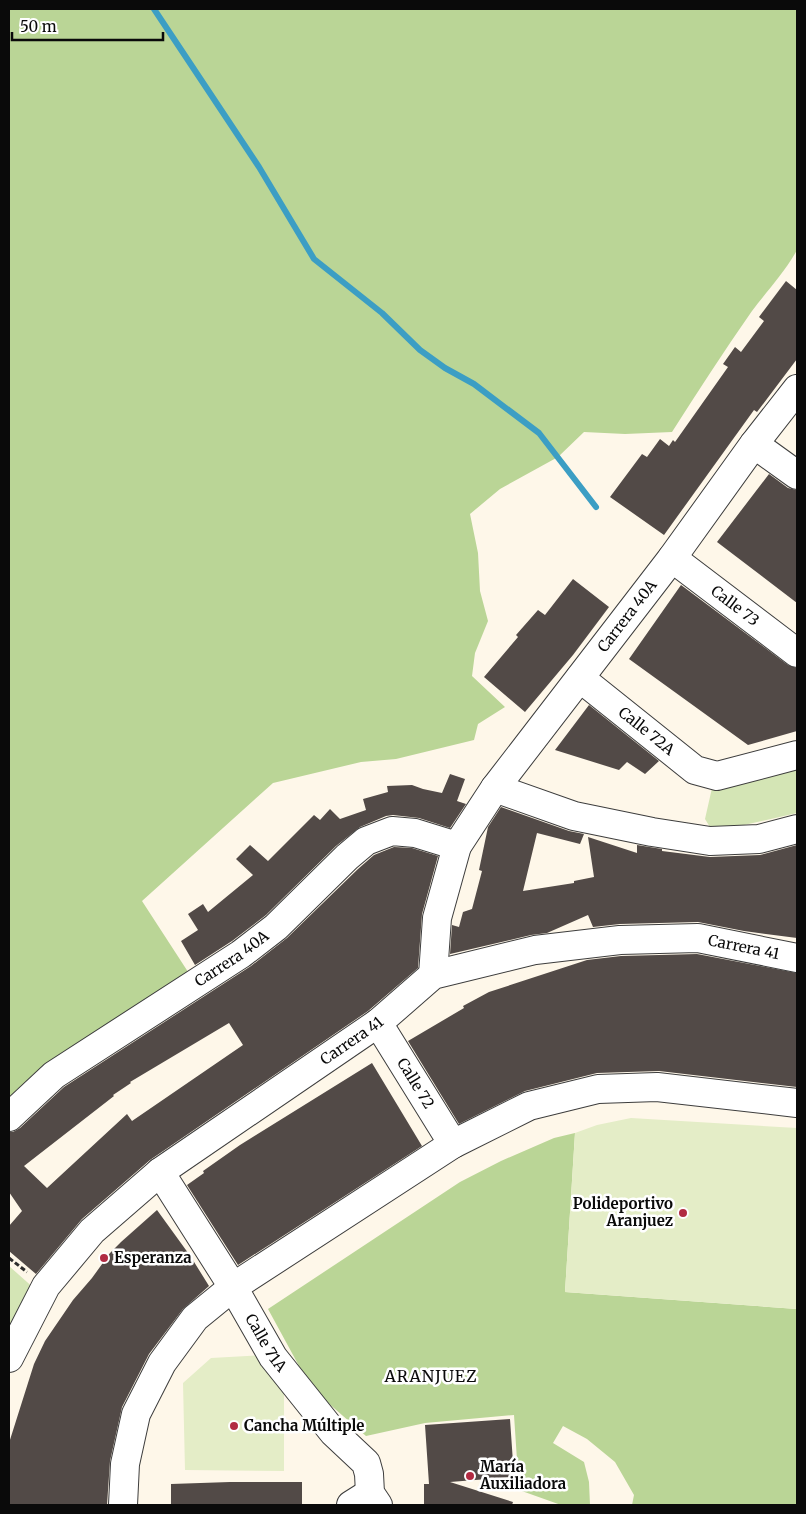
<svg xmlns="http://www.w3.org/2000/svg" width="806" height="1514" viewBox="0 0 806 1514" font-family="Merriweather,serif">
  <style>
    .green { fill: #d4e5b5 }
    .forest { fill: #bad596 }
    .pitch { fill: #e4edc7 }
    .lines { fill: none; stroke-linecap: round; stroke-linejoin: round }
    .stream { stroke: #3c9ec4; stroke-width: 6 }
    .building { fill: #524a47; fill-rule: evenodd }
    .minor-casing { stroke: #3d3d3d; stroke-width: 30 }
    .path { stroke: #2c2c2c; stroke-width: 3; stroke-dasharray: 5 2.5; stroke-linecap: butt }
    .minor { stroke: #fff; stroke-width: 28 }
    .poi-dot { fill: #b12b42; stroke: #fff; stroke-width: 2 }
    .labels { text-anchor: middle; stroke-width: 5; stroke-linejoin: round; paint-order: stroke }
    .street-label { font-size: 15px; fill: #0a0a0a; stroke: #fff }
    .poi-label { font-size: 15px; font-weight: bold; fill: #0a0a0a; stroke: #fff; text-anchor: start }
    .neighbourhood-label { font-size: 16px; letter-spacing: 1px; fill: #0a0a0a; stroke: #fff }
  </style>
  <rect width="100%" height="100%" fill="#fef7e9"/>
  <!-- green -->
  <path class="green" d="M797 768V813L713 832 705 819 712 788 744 784Z
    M9 1266 36 1290 9 1352Z"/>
  <!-- forest -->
  <path class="forest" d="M9 9H797V250C785 272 767 291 752 311 724 351 698 391 672 432L625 434 584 432 558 457 500 489 470 514 478 553 480 591 488 621 475 653 472 676 505 707 478 724 474 740 396 759 361 762 273 783 142 901 192 978 9 1105Z
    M575 1133 565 1292 797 1309V1505H632L634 1495 615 1462 587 1439 563 1426 553 1443 584 1462 589 1482 590 1505H561L519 1490 514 1415 425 1423 366 1436 311 1388 268 1309 460 1182 501 1161 554 1138Z"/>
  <!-- pitch -->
  <path class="pitch" d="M631 1118 797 1128V1309L565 1292 575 1133 597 1125Z
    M265 1355 284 1377V1471L185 1470 183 1383 211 1358Z"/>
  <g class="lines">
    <!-- stream -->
    <path class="stream" d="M154 9 259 167 314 259 382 313 420 350 445 368 474 384 539 433 596 507"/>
  </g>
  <!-- building -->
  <path class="building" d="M786 281 797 290V359L757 412 754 410 664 535 610 497 642 454 647 457 660 439 669 446 673 440 675 442 728 367 723 364 735 347 741 352 764 321 759 317Z
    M769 474 788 488 797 490V603L717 542Z
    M573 579 609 607 573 655 525 712 484 677 518 637 516 635 538 610 545 615Z
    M681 585 788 665 797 668V731L748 745 629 659Z
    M589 705 659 761 645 774 627 762 619 770 555 750Z
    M450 774 465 779 457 801 466 804 450 828 419 818 393 815 386 816 360 827 336 846 266 915 232 941 195 965 181 941 198 930 188 914 203 904 208 912 253 875 236 859 250 845 268 861 314 815 320 820 330 809 340 819 366 810 363 799 388 792 387 786 412 785 423 789 442 793Z
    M501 807 569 831 584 834 580 844 537 833 523 891 574 883V881L594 877 588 837 637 853V845L662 849V851L710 857 760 855 797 845V938L744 931 698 922 620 924 593 927 588 915 547 933 531 935 450 954 452 925 459 927 463 912 472 909 482 871 479 870 488 827Z
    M394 847 412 848 438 856 422 914 418 968 368 1011 150 1160 82 1219 36 1274 9 1251V1226L22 1211 9 1192V1132H13L20 1128 64 1087 251 966 287 938 358 869 374 855ZM229 1023 243 1045 132 1121 127 1114 47 1188 24 1166 114 1096 113 1095 131 1083 130 1082Z
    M697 954 797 973V1087L659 1071 597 1073 525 1091 459 1124 408 1041 464 1008 463 1006 489 992 587 960 621 956Z
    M372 1063 422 1146 238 1265 187 1185 204 1173 203 1171 240 1145Z
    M157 1210 191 1257 209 1286 183 1309 149 1354 122 1407 110 1461 107 1505H9V1443L34 1364 45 1341 73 1300 92 1278 110 1253 121 1242Z
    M510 1419 514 1477 450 1482 513 1502 512 1505H424V1484H429L425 1425Z
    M230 1482H302V1505H171V1484Z"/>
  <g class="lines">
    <defs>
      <g id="minor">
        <path d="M754 444 797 475"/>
        <path id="s1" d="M672 558 797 653"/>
        <path id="s2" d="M580 678 695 770 717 776 797 755"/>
        <path d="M495 788 574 816 652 832 710 841 759 839 797 829"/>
        <path id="s3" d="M433 975 437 918 457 846 495 788 672 558 754 444 797 389"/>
        <path id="s4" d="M378 1023 453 1144"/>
        <path id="s5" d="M9 1117 54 1075 241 954 276 927 347 857 366 841 392 831 415 833 457 846"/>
        <path id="s6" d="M160 1172 233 1287 273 1357 333 1432 366 1463 369 1474 370 1493 378 1505"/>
        <path id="s7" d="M9 1358 46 1286 92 1231 160 1172 378 1023 433 975 535 950 620 940 698 938 797 958"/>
        <path d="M123 1505 125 1464 136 1414 162 1363 195 1318 233 1287 453 1144 529 1106 598 1089 657 1087 797 1103"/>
        <path d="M351 1505 370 1493"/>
      </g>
    </defs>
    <!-- minor casing -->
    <use href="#minor" class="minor-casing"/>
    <!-- path -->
    <path class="path" d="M9 1258 27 1272"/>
    <!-- minor -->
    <use href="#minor" class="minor"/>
  </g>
  <!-- markers -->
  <g class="poi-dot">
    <circle cx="683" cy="1213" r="5"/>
    <circle cx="104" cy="1258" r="5"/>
    <circle cx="234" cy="1426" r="5"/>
    <circle cx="470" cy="1476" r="5"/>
  </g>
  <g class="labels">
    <!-- street labels -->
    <g class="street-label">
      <text dy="5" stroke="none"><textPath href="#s1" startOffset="79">Calle 73</textPath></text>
      <text dy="5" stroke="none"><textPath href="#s3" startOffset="418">Carrera 40A</textPath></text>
      <text dy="5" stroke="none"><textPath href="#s2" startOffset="85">Calle 72A</textPath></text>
      <text dy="5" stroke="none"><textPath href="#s7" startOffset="895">Carrera 41</textPath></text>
      <text dy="5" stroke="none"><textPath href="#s5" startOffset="274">Carrera 40A</textPath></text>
      <text dy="5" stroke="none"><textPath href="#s7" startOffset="475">Carrera 41</textPath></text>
      <text dy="5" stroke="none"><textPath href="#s4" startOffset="71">Calle 72</textPath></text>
      <text dy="5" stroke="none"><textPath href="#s6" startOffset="201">Calle 71A</textPath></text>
    </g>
    <!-- poi labels -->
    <g class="poi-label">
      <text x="673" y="1209" text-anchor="end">Polideportivo<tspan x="673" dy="17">Aranjuez</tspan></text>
      <text x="114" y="1263">Esperanza</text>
      <text x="244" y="1431">Cancha Múltiple</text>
      <text x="480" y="1472">María<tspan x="480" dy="17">Auxiliadora</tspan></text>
    </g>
    <!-- neighbourhood labels -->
    <g class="neighbourhood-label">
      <text x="431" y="1382">ARANJUEZ</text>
    </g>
  </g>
  <!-- border -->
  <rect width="806" height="1514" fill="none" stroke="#0a0a0a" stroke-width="20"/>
  <!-- scale -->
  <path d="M12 32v8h151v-8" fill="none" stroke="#0a0a0a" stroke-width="2.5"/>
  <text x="20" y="32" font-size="15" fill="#0a0a0a" stroke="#ffffff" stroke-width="4" paint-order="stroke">50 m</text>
</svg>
